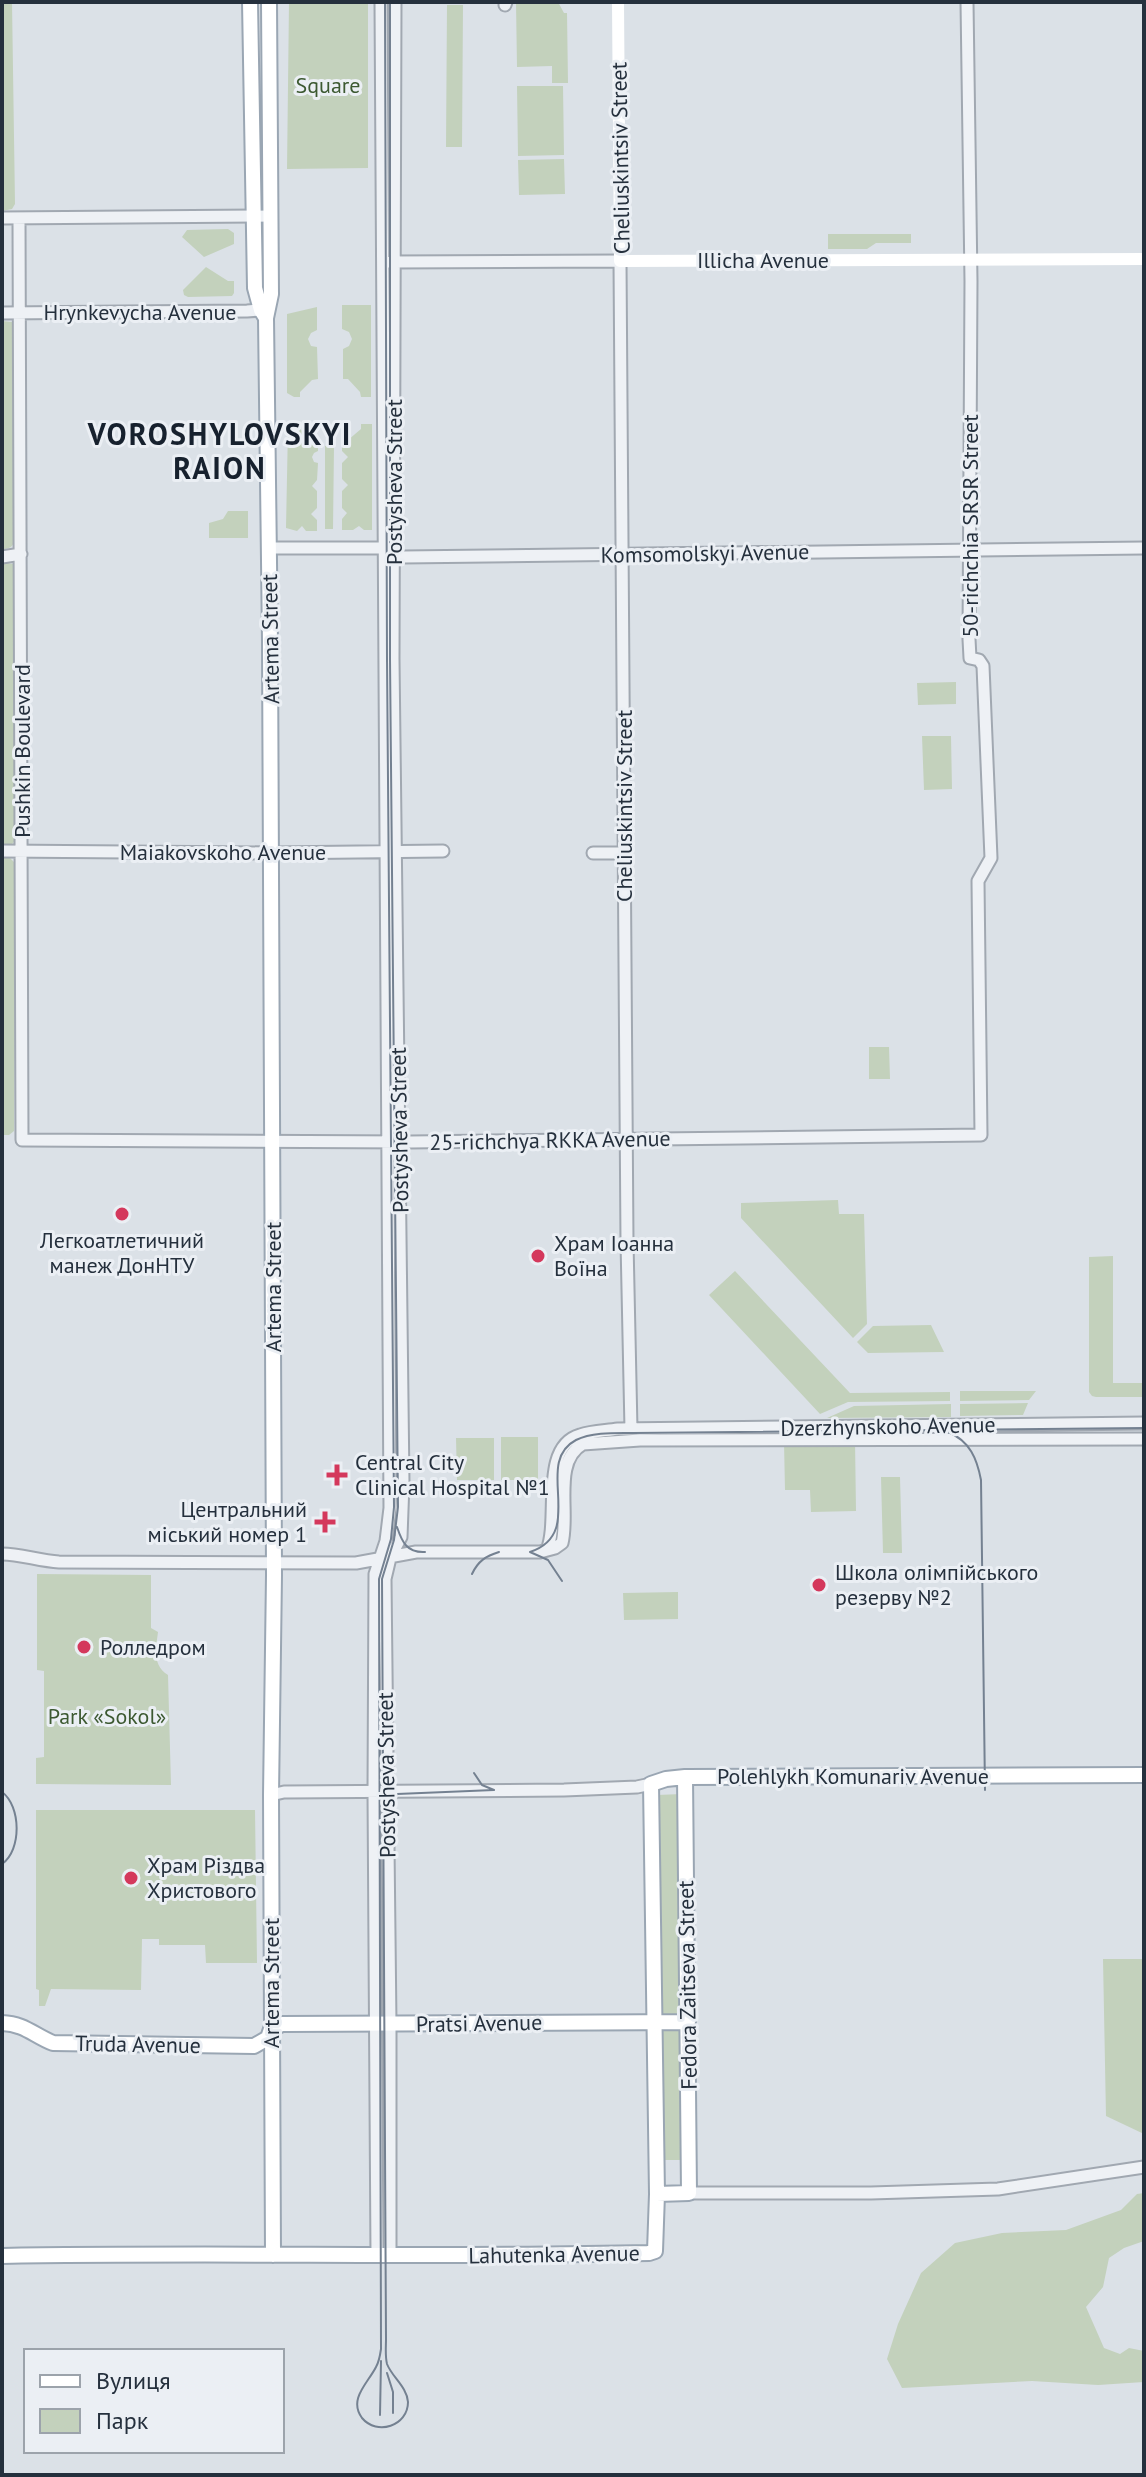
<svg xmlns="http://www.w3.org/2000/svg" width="1146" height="2477" viewBox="0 0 1146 2477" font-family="'PT Sans',sans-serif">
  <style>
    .green { fill: #c3d1bc }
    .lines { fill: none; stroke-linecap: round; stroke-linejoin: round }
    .tertiary-casing { stroke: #a1a8b1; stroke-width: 15 }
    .primary-casing { stroke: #9aa6b3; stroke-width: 18 }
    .tertiary { stroke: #eef1f5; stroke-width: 11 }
    .secondary { stroke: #fff; stroke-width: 12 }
    .primary { stroke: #fff; stroke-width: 14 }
    .tram { stroke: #748191; stroke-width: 2 }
    .poi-dot { fill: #d4385c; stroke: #ebeff4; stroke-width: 3 }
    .labels { text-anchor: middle; stroke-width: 6; stroke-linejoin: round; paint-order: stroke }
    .park-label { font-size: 22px; fill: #3c5931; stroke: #ebeff4 }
    .street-label { font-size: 22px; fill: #25303d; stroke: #ebeff4 }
    .poi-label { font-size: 22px; fill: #25303d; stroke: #ebeff4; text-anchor: start }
    .district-label { font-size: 30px; font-weight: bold; letter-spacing: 2px; fill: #17212e; stroke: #ebeff4 }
  </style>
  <rect width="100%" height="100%" fill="#dbe1e7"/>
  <!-- green -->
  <path class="green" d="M2 2H12L15 204 12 209 2 211Z
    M289 2H368V168L287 169Z
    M516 2H558L564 13H567L568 83H552V66L517 67Z
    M447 5H463L462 147H446Z
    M517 86H563L564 155 518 156Z
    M564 159 565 194 519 195 518 160Z
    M228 229 234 233V244L204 257 182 237 187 230Z
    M828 234H911V243H876L867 249H828Z
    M206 267 228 281H234V293L232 296 188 297 184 295 183 290Z
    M342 305H371V397H361L360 392 348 379H343V349L349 346 352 339 349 332 342 329Z
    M317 307V330L311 333 308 339 311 346 317 347 318 379 312 380 300 392V397H294L287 393V314Z
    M2 321 12 322 15 329 16 540C12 547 10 549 2 549Z
    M293 423H300V429L311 439 318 440V451L314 453 312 457 314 462 318 463 317 480 312 486 317 491V508L311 514 317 520V531H306L302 526 297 531 286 528 288 427Z
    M361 424H372V530H364L359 526 353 530H342V519L347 513 342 508V491L348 485 342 479V463L348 457 342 451V440H348L361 429Z
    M325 446H334L333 529H325Z
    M228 511H248V538H209V523L223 519Z
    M2 562 13 564 14 568 15 841 11 845H2Z
    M956 682V704L918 705 917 683Z
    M922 736H951L952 789 924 790Z
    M2 857H9L16 864 14 1131 9 1135H2Z
    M869 1047H889L890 1079H869Z
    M838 1200 839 1214H864L867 1324 853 1338 741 1218V1203Z
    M1113 1256V1383H1144V1397H1096L1092 1396 1089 1392V1257Z
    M735 1271 850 1393 950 1392V1401L848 1402 820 1414 709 1295Z
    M931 1325 944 1352 868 1353 857 1342 873 1326Z
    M1036 1391 1029 1400 960 1401V1391Z
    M1028 1403 1023 1415 960 1416V1404Z
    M951 1404V1417L827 1418 854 1406Z
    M501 1437H538V1480H501Z
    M456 1438H494V1480H457Z
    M855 1440 856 1511 811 1512 810 1490H785L784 1442Z
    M881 1477H900L902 1553H883Z
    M37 1574 151 1575V1628L158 1632C156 1648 152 1665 168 1675L171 1785 36 1784V1758L44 1757V1671L37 1670Z
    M678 1592V1619L624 1620 623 1593Z
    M682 1794 685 2016 659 2017 657 1795Z
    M36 1810H255L257 1963H206L205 1945H159V1939H142L141 1990 51 1989 45 2006H39V1990L36 1989Z
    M1103 1959H1144V2134L1106 2116Z
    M683 2028 684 2160H661L660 2029Z
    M1144 2193V2241L1124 2248 1109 2258 1103 2287 1086 2307 1104 2348 1120 2354 1129 2348 1144 2351V2382L1098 2385 1032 2381 902 2388 887 2359 898 2324 921 2273 955 2243 1002 2233 1066 2230 1121 2210 1137 2194Z"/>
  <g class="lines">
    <defs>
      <path id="tertiary" d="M505 5 506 2
        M2 218 271 216
        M19 218 22 1140 410 1142 981 1135 978 881 991 858 983 666 979 660 970 658 969 639 971 281 967 2
        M390 262 620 261 627 1242 631 1429
        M2 313 247 311 261 310 264 305
        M269 548H383L393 555 403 557 1144 548
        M2 557 21 554
        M2 851 272 853 443 851
        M593 853H625
        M547 1550C560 1519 539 1447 580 1435 592 1431 605 1431 618 1429L1144 1423
        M2 1554C21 1554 39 1561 59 1562L356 1563 416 1552H540L555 1548 562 1543C570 1513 552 1461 583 1444L640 1440 1144 1439
        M271 1795 284 1792 564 1790 637 1787 651 1784
        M689 2193H871L998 2189 1144 2167
        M377 2255 374 1792 375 1574 386 1541 390 1508 381 2
        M390 2255V2024L385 1579 390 1558 401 1537 403 1483 393 659 395 2"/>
      <path id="primary" d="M250 2 255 288 261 310 266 318
        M269 2 271 294 266 318 270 642 274 1575 271 1795 273 2255
        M2 2023C25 2024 33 2035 53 2043L254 2046 268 2038 271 2029
        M271 2029 282 2024 688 2022
        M657 2194 651 1784 666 1779 685 1777 1144 1775
        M2 2256C218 2252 434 2258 649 2253L655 2251 657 2194 689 2193 685 1777"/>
    </defs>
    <!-- tertiary casing -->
    <use href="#tertiary" class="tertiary-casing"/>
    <!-- primary casing -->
    <use href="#primary" class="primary-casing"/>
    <!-- tertiary -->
    <use href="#tertiary" class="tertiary"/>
    <!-- secondary -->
    <path class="secondary" d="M618 2 620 261 1144 259"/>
    <!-- primary -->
    <use href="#primary" class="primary"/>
    <!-- tram -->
    <path class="tram" d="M385 2 387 659 394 1507 391 1539 379 1579 381 2349C380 2356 379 2362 376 2367 368 2383 348 2399 362 2418 377 2436 408 2426 408 2402 407 2387 392 2377 387 2364 385 2356 386 2347 386 2339L382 1579 394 1540 398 1507 390 659V2
      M948 1432C970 1441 977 1459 981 1480L985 1790
      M397 1527C402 1542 407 1553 425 1552
      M530 1552C588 1533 532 1463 576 1440 592 1432 615 1433 633 1433L1144 1428
      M530 1552 548 1560 562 1581
      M472 1574C478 1561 486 1556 499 1552
      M474 1773 482 1785 494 1790
      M2 1792C21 1806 22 1850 2 1864
      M383 1815 387 1805 397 1794 494 1790
      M387 2373 393 2392V2413
      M380 2415 381 2361"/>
  </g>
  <!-- markers -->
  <g class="poi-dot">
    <circle cx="122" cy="1214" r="8"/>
    <circle cx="538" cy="1256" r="8"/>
    <path d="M333 1463h8v8h8v8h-8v8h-8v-8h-8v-8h8z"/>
    <path d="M321 1510h8v8h8v8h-8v8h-8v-8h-8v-8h8z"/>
    <circle cx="819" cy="1585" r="8"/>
    <circle cx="84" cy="1647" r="8"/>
    <circle cx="131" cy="1878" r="8"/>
  </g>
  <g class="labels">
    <!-- park labels -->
    <g class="park-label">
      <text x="328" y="93">Square</text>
      <text x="107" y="1724">Park «Sokol»</text>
    </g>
    <!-- street labels -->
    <g class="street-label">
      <text transform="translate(620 158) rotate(-91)" y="8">Cheliuskintsiv Street</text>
      <text x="763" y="268">Illicha Avenue</text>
      <text x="140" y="320">Hrynkevycha Avenue</text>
      <text transform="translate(394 482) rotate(-90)" y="8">Postysheva Street</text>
      <text transform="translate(970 526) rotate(-90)" y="8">50-richchia SRSR Street</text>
      <text transform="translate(705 553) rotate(-1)" y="8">Komsomolskyi Avenue</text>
      <text transform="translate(270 639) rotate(-91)" y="8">Artema Street</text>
      <text transform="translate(22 751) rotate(-90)" y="8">Pushkin Boulevard</text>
      <text transform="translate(624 806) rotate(-90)" y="8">Cheliuskintsiv Street</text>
      <text x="223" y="860">Maiakovskoho Avenue</text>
      <text transform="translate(399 1130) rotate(-91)" y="8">Postysheva Street</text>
      <text transform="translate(550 1140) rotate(-1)" y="8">25-richchya RKKA Avenue</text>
      <text transform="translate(273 1287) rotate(-90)" y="8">Artema Street</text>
      <text transform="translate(888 1426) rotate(-1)" y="8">Dzerzhynskoho Avenue</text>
      <text transform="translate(386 1775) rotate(-91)" y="8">Postysheva Street</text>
      <text x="853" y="1784">Polehlykh Komunariv Avenue</text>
      <text transform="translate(271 1983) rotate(-90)" y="8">Artema Street</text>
      <text transform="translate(687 1985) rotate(-91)" y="8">Fedora Zaitseva Street</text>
      <text transform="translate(479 2023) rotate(-1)" y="8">Pratsi Avenue</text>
      <text transform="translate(138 2044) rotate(1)" y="8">Truda Avenue</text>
      <text transform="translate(554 2254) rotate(-1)" y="8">Lahutenka Avenue</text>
    </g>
    <!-- poi labels -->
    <g class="poi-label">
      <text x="122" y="1248" text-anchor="middle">Легкоатлетичний<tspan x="122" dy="25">манеж ДонНТУ</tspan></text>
      <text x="554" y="1251">Храм Іоанна<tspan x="554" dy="25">Воїна</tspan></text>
      <text x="355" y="1470">Central City<tspan x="355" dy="25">Clinical Hospital №1</tspan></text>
      <text x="307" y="1517" text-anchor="end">Центральний<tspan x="307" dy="25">міський номер 1</tspan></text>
      <text x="835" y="1580">Школа олімпійського<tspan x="835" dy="25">резерву №2</tspan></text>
      <text x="100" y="1655">Ролледром</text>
      <text x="147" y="1873">Храм Різдва<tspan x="147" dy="25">Христового</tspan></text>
    </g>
    <!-- district labels -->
    <g class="district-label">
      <text x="220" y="445">VOROSHYLOVSKYI<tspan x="220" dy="34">RAION</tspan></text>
    </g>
  </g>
  <!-- border -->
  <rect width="1146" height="2477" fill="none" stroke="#25303d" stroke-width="8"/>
  <!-- legend -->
  <rect x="24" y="2349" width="260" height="104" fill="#ebeff4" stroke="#9ca3ab" stroke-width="2"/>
  <rect x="40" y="2375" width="40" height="12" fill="#ffffff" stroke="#9ca3ab" stroke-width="2"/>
  <text x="96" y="2389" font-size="24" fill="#25303d">Вулиця</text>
  <rect x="40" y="2409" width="40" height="24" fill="#c3d1bc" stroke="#9ca3ab" stroke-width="2"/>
  <text x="96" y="2429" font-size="24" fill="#25303d">Парк</text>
</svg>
